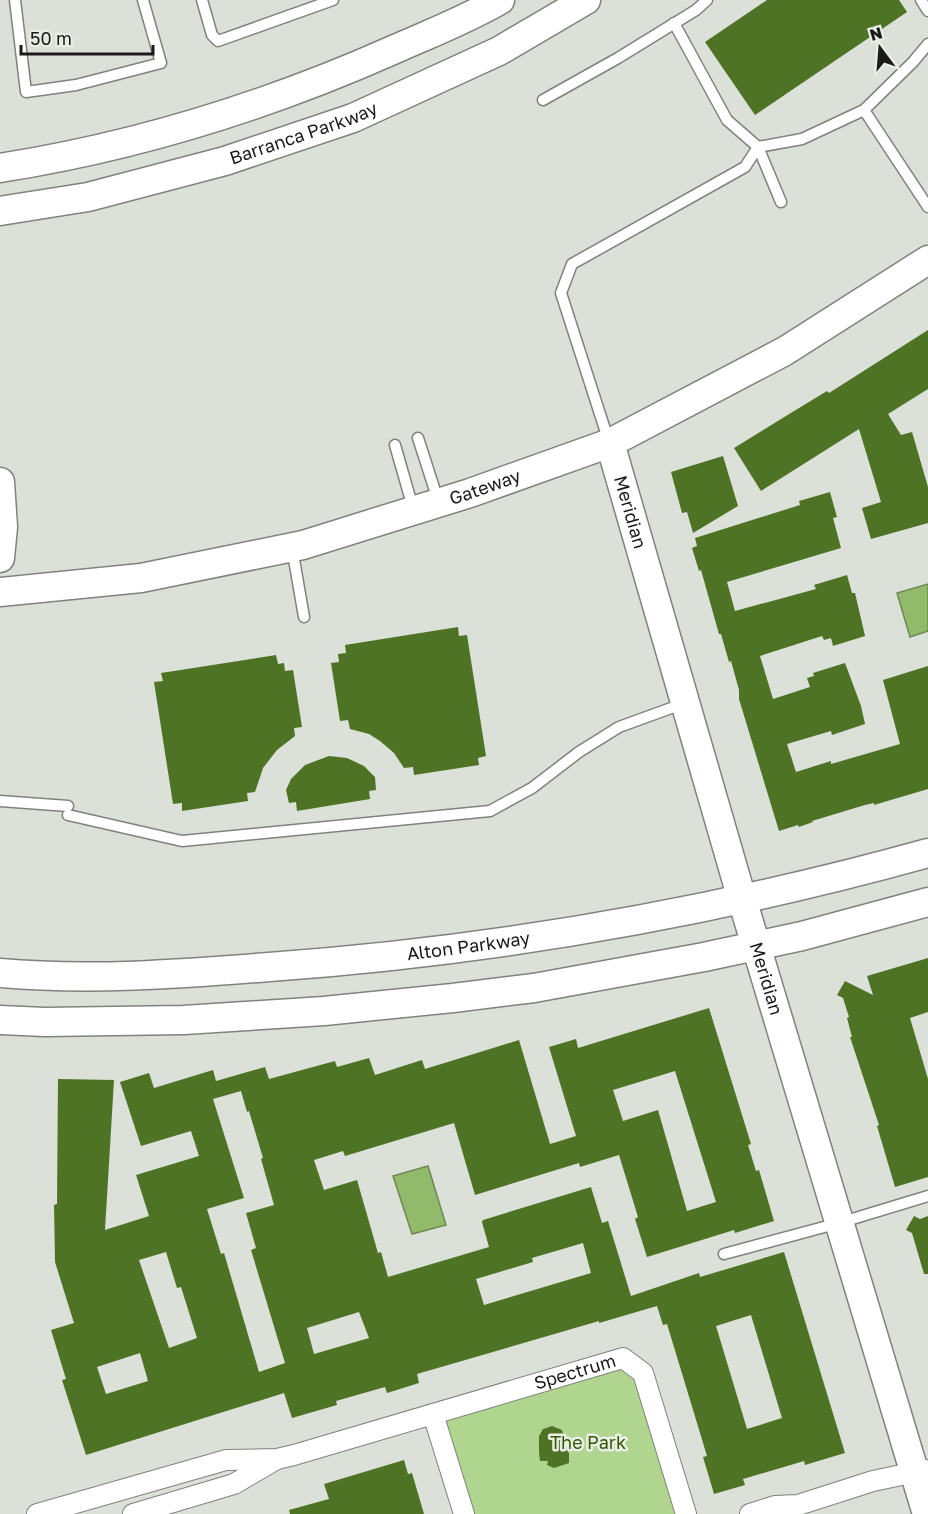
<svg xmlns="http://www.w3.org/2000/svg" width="928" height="1514" viewBox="0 0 928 1514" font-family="'Golos Text',sans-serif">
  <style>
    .green { fill: #b0d58f }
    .water { fill: #92ba6b; stroke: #6e8a52; stroke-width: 1.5 }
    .building { fill: #4f7325; fill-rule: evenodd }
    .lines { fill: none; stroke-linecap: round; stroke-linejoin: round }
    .lane-casing { stroke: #7f837b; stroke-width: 13 }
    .street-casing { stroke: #7f837b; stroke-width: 22 }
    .secondary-casing { stroke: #7f837b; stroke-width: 31 }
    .lane { stroke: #fff; stroke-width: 10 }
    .street { stroke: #fff; stroke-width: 20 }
    .secondary { stroke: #fff; stroke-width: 28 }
    .labels { text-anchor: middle; stroke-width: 5; stroke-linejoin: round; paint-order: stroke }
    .street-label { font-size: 18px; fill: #1a1b18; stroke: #e8ede5 }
    .park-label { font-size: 18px; fill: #375a00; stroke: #e8ede5 }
  </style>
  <rect width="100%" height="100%" fill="#dbe0d8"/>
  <!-- green -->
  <path class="green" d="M623 1358 643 1373 686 1514H464L433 1414Z"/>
  <!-- water -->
  <path class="water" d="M928 584V631L910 637 897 593Z
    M428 1166 446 1225 412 1234 393 1176Z"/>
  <!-- building -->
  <path class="building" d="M767 0H899L907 12 755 115 705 42Z
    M928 330V389L888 414 901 435 912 432 928 487V523L871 539 862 508 881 502 859 429 761 491 734 448 799 408 827 391 829 393Z
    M723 456 738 506 693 533 687 512 682 513 671 472Z
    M830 492 837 517 833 518 841 548 727 582 735 611 816 589 814 585 847 575 852 593H855L865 636 833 646 831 638 824 640 822 636 760 656 773 699 810 687 807 678 814 676 813 673 845 663 861 706 865 724 832 735 831 731 787 744 796 772 831 761V764L900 744 883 680 928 666V789L874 805V803L865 805 812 821 813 822 799 827 798 825 779 831 739 699V690L731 661 729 662 721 634H719L701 570 699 571 692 548 697 546 695 538 800 505 799 501Z
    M458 627 459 636 467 635 486 756 478 758 479 765 414 775 413 767 404 768 394 753 380 741 369 734 350 729 348 720 340 721 331 663 339 662 338 654 346 653 345 645Z
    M276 655 278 664 284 663 285 671 293 670 302 727 294 728 295 736 277 750 263 768 255 792 247 793 248 801 182 811V803L173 804 154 682 163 681 161 673Z
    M329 756 347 758 364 766 375 777 376 790 369 791 370 799 297 811 296 802 289 803 286 790 291 779 305 765Z
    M928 958V1012L910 1018 928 1079V1177L895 1187 877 1126 879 1125 850 1037H852L847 1018 849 1017 843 998 837 995 845 981 873 995 867 976Z
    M709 1008 751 1144 748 1145 756 1171 759 1170 774 1221 735 1233 734 1230 647 1257 635 1219 638 1217 619 1155 580 1167 579 1163 475 1195 454 1123 345 1156 343 1151 314 1160 324 1190 357 1180 378 1253 381 1252 388 1277 489 1247 482 1222 483 1220 591 1187 602 1223 608 1221 631 1296 699 1273 700 1277 784 1252 845 1453 805 1465 804 1461 743 1479 745 1485 714 1494 703 1457 707 1456 667 1324 663 1325 657 1306 599 1323V1321L417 1374 419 1383 387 1393 385 1387 336 1401 337 1405 292 1418 284 1393 86 1455 62 1380 66 1379 51 1330 74 1323 55 1262 54 1205 57 1204 58 1079 114 1080 105 1230 149 1216 136 1175 199 1156 191 1131 141 1146 120 1082 149 1073 154 1088 213 1070 216 1081 265 1067 269 1079 335 1061 337 1067 369 1058 375 1075 422 1060 425 1069 519 1040 550 1144 576 1136 549 1047 576 1039 578 1048ZM675 1071 716 1202 687 1211 658 1110 623 1121 613 1090ZM241 1091 247 1112 249 1111 263 1158 261 1159 274 1205 246 1213 256 1248 251 1250 285 1363 259 1372 224 1253 221 1254 207 1209 244 1198 213 1099ZM583 1243 591 1273 484 1305 476 1279 533 1262 532 1258ZM166 1252 177 1288 181 1287 197 1338 169 1348 139 1260ZM359 1312 369 1338 314 1354 307 1328ZM751 1315 782 1418 747 1429 716 1326ZM140 1353 148 1381 106 1394 97 1367Z
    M914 1216 920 1219 928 1216V1274H924L912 1233 906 1230Z
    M552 1426 562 1430 569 1454V1463L554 1468 547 1465 548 1461H540L539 1452V1436L543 1429Z
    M404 1460 408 1474 412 1473 424 1514H290L289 1510 329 1499 324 1484Z"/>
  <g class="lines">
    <defs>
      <path id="lane" d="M15 0 26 92 76 85 161 63 143 0
        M202 0 212 35 218 41 333 0
        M921 0 928 11
        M674 23 727 120 758 147 802 139 864 110 913 62 928 44
        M543 100 618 58 696 10 707 0
        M864 110 928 207
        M758 147 781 202
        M418 438 438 500
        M609 442 561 293 572 264 745 167 758 147
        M395 445 413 508
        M292 548 304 617
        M0 801 68 806
        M68 815 182 841 490 811 532 788 579 752 619 727 685 703
        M724 1254 839 1223 928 1196"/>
      <g id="street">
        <path d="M433 1414 464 1514"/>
        <path id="s1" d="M37 1514 226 1460 277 1459 294 1455 623 1358 643 1373 686 1514"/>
        <path d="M133 1514 234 1484 275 1460"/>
        <path d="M750 1514 775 1506 798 1505 873 1481 925 1470"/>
      </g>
      <g id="secondary">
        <path d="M0 168C134 147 269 105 393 50 429 34 466 20 500 0"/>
        <path id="s2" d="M0 211 88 197 225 161 353 118 499 51 586 0"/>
        <path id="s3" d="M610 443 742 899 927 1514"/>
        <path d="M0 482 3 527 0 558"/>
        <path id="s4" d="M0 592 141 578 303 545 470 493 610 443 785 351 928 260"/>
        <path id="s5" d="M0 973C89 981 180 974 269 967 492 951 712 913 928 853"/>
        <path d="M0 1020 45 1022 184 1020 324 1011 453 998 534 988 704 957 802 936 928 902"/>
      </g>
    </defs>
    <!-- lane casing -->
    <use href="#lane" class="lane-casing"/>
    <!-- street casing -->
    <use href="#street" class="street-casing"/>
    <!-- secondary casing -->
    <use href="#secondary" class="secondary-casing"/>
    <!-- lane -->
    <use href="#lane" class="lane"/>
    <!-- street -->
    <use href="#street" class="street"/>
    <!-- secondary -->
    <use href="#secondary" class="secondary"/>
  </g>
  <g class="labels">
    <!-- street labels -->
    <g class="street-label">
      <text dy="6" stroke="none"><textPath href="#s2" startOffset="314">Barranca Parkway</textPath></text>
      <text dy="6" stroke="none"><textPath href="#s4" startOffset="498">Gateway</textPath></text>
      <text dy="6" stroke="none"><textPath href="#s3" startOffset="72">Meridian</textPath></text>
      <text dy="6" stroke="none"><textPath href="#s5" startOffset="470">Alton Parkway</textPath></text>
      <text dy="6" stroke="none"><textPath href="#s3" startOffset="558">Meridian</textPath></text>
      <text dy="6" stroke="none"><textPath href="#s1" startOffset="558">Spectrum</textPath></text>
    </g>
    <!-- park labels -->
    <g class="park-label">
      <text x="588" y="1449">The Park</text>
    </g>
  </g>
  <!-- north arrow -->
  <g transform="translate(880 48) rotate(344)" stroke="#e8ede5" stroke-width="4.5" paint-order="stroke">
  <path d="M0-4.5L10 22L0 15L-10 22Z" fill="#1a1b18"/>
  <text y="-9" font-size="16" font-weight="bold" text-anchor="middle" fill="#1a1b18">N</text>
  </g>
  <!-- scale -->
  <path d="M21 45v9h132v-9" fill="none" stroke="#1a1b18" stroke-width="3"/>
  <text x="30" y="45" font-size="18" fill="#1a1b18" stroke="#e8ede5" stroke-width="4.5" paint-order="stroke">50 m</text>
</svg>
